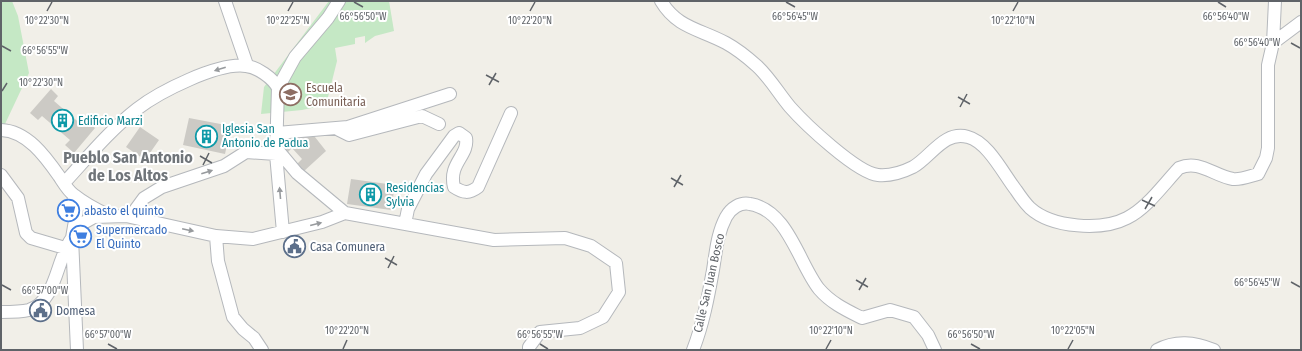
<svg xmlns="http://www.w3.org/2000/svg" width="1302" height="351" viewBox="0 0 1302 351" font-family="'Fira Sans Condensed',sans-serif">
  <style>
    .green { fill: #c5e8c5 }
    .building { fill: #cccac5 }
    .lines { fill: none; stroke-linecap: round; stroke-linejoin: round }
    .minor-casing { stroke: #b5b8bc; stroke-width: 14 }
    .minor { stroke: #fff; stroke-width: 12 }
    .oneway { fill: #979a9d }
    .ticks { fill: none; stroke: #5f6368; stroke-width: 1.5 }
    .labels { text-anchor: middle; stroke-width: 4; stroke-linejoin: round; paint-order: stroke }
    .education-label { font-size: 12px; fill: #785e54; stroke: #fff; text-anchor: start }
    .culture-label { font-size: 12px; fill: #0d838f; stroke: #fff; text-anchor: start }
    .shop-label { font-size: 12px; fill: #366cbe; stroke: #fff; text-anchor: start }
    .service-label { font-size: 12px; fill: #4e5e75; stroke: #fff; text-anchor: start }
    .street-label { font-size: 12px; fill: #5f6368; stroke: #fff }
    .district-label { font-size: 16px; font-weight: bold; fill: #70757a; stroke: #fff }
    .ticks-label { font-size: 10px; text-anchor: middle; fill: #5f6368; stroke: #fff; stroke-width: 4; stroke-linejoin: round; paint-order: stroke }
  </style>
  <rect width="100%" height="100%" fill="#f1efe8"/>
  <!-- green -->
  <path class="green" d="M1 1H12L18 16 29 73 5 124 1 125Z
    M329 1H389L394 31 375 36 365 43V36L355 38V44L335 48 337 61 326 105 302 110 261 114 264 87Z"/>
  <!-- building -->
  <path class="building" d="M51 89 58 96 54 101 83 126 87 122 95 128 74 153 65 145 70 140 42 116 38 120 30 113Z
    M189 118 231 126 225 154 183 145Z
    M140 127 159 140 145 160 126 147Z
    M311 132 326 151 303 172 297 164 302 159 292 148 288 152 284 147V141L286 137Z
    M351 179 395 185 391 210 347 204Z"/>
  <g class="lines">
    <defs>
      <path id="minor" d="M225 1 247 65
        M661 1C677 28 700 29 726 43 737 49 747 57 757 66 770 78 779 94 790 107 805 124 857 173 878 175 889 176 903 172 913 167 931 157 944 130 968 137 988 142 1004 175 1016 190 1020 196 1025 203 1030 208 1052 228 1102 231 1127 218 1147 208 1163 185 1179 168 1199 159 1214 176 1233 179 1241 180 1250 176 1258 174L1266 158 1268 148V65L1273 43 1301 22
        M1273 43 1275 1
        M1 130C27 131 45 156 59 176 63 182 68 191 74 195 84 203 97 210 108 215
        M339 130 349 135 422 116 439 124
        M277 133 348 127 450 94
        M276 148 297 173 345 213
        M1 175 18 198 26 233 31 238 65 248
        M64 183C87 158 110 130 137 109 159 92 218 62 246 66 257 67 273 78 278 88
        M73 195 77 209 72 238 77 350
        M345 213 494 240 565 238 591 246 616 263 619 292 603 317 580 328 540 332 529 347V350
        M126 216 133 213 144 198 162 187 224 166 246 152 276 154
        M405 224 408 209 426 174 454 136 459 133 466 138C469 156 448 163 454 187 463 193 469 194 478 187L511 113
        M74 228 94 217 126 216 216 236 253 239 322 222 345 213
        M283 232 276 154 278 88 295 57 328 18 339 1
        M216 236 218 261 233 317 243 329 254 338 262 350
        M1 312C9 312 21 312 29 310 57 301 56 259 72 238
        M693 350C703 324 708 298 713 270 716 252 717 234 726 217 731 208 740 202 750 204 788 210 799 264 819 289 831 303 846 310 862 318L890 310 914 317 928 335 935 350
        M1157 350C1176 340 1194 342 1214 350"/>
    </defs>
    <!-- minor casing -->
    <use href="#minor" class="minor-casing"/>
    <!-- minor -->
    <use href="#minor" class="minor"/>
  </g>
  <!-- one-way arrows -->
  <defs><path id="oneway-solid" d="M-6-.8H1V-3.2L6.5 0L1 3.2V.8H-6Z"/></defs>
  <g class="oneway">
    <use href="#oneway-solid" transform="translate(220 69) rotate(163)"/>
    <use href="#oneway-solid" transform="translate(207 172) rotate(-18)"/>
    <use href="#oneway-solid" transform="translate(280 193) rotate(-95)"/>
    <use href="#oneway-solid" transform="translate(316 224) rotate(-14)"/>
    <use href="#oneway-solid" transform="translate(188 230) rotate(12)"/>
  </g>
  <!-- ticks -->
  <path class="ticks" d="M354 2 363 7M786 2 795 7M1218 2 1226 7M47 11 52 2M288 11 293 2M530 11 535 2M1013 11 1018 2M1291 43 1300 48M2 46 11 51M486 75 499 82M489 85 496 73M2 91 7 83M958 97 970 104M960 107 967 94M200 156 212 163M203 165 209 153M671 178 683 185M674 187 681 175M1142 200 1155 206M1145 209 1152 197M385 258 397 265M388 268 394 256M856 280 868 287M1291 282 1300 287M2 285 11 290M859 290 866 278M108 344 117 349M540 344 548 349M971 344 980 349M343 349 347 340M826 349 831 340M1068 349 1073 340"/>
  <!-- icons -->
  <defs>
    <symbol id="school-ring" viewBox="-11 -11 22 22"><circle r="9.5" fill="#fff" stroke="#8d6e63" stroke-width="1.5"/><path d="M0-5L7-2L0 1L-7-2ZM-4 1L0 2.5L4 1V4Q0 6-4 4Z" fill="#8d6e63"/></symbol>
    <symbol id="building-ring" viewBox="-11 -11 22 22"><circle r="9.5" fill="#fff" stroke="#0f9aa8" stroke-width="1.5"/><path d="M-4-6H4V6H1V3H-1V6H-4ZM-2.5-4.3h1.7v1.8h-1.7ZM.8-4.3h1.7v1.8H.8ZM-2.5-1h1.7V.8h-1.7ZM.8-1h1.7V.8H.8Z" fill="#0f9aa8"/></symbol>
    <symbol id="supermarket-ring" viewBox="-11 -11 22 22"><circle r="9.5" fill="#fff" stroke="#3f7fe0" stroke-width="1.5"/><path d="M-6-5.5h2.5l.6 2H6L4.5 2H-2.5L-4.4-4H-6ZM-1.5 3.2a1.3 1.3 0 1 0 .1 0ZM3 3.2a1.3 1.3 0 1 0 .1 0Z" fill="#3f7fe0"/></symbol>
    <symbol id="civic-ring" viewBox="-11 -11 22 22"><circle r="9.5" fill="#fff" stroke="#5c6f8a" stroke-width="1.5"/><path d="M-.6-6.5H3V-4.5H.6V-3L4-1V1h2V6H-6V1h2V-1L-.6-3ZM-1.2 2.5V6h2.4V2.5Z" fill="#5c6f8a"/></symbol>
  </defs>
  <g fill-rule="evenodd">
    <use href="#school-ring" x="278" y="82" width="25" height="25"/>
    <use href="#building-ring" x="50" y="108" width="25" height="25"/>
    <use href="#building-ring" x="194" y="124" width="25" height="25"/>
    <use href="#building-ring" x="358" y="182" width="25" height="25"/>
    <use href="#supermarket-ring" x="56" y="198" width="25" height="25"/>
    <use href="#supermarket-ring" x="68" y="224" width="25" height="25"/>
    <use href="#civic-ring" x="282" y="234" width="25" height="25"/>
    <use href="#civic-ring" x="28" y="298" width="25" height="25"/>
  </g>
  <g class="labels">
    <!-- education labels -->
    <g class="education-label">
      <text x="306" y="92">Escuela<tspan x="306" dy="14">Comunitaria</tspan></text>
    </g>
    <!-- culture labels -->
    <g class="culture-label">
      <text x="78" y="125">Edificio Marzi</text>
      <text x="222" y="133">Iglesia San<tspan x="222" dy="14">Antonio de Padua</tspan></text>
      <text x="386" y="192">Residencias<tspan x="386" dy="14">Sylvia</tspan></text>
    </g>
    <!-- shop labels -->
    <g class="shop-label">
      <text x="84" y="215">abasto el quinto</text>
      <text x="96" y="234">Supermercado<tspan x="96" dy="14">El Quinto</tspan></text>
    </g>
    <!-- service labels -->
    <g class="service-label">
      <text x="310" y="251">Casa Comunera</text>
      <text x="56" y="315">Domesa</text>
    </g>
    <!-- street labels -->
    <g class="street-label">
      <text transform="translate(709 283) rotate(-77)" y="4">Calle San Juan Bosco</text>
    </g>
    <!-- district labels -->
    <g class="district-label">
      <text x="128" y="163">Pueblo San Antonio<tspan x="128" dy="18">de Los Altos</tspan></text>
    </g>
  </g>
  <g class="ticks-label">
    <text x="363" y="20">66°56'50"W</text>
    <text x="795" y="20">66°56'45"W</text>
    <text x="1226" y="20">66°56'40"W</text>
    <text x="47" y="24">10°22'30"N</text>
    <text x="288" y="24">10°22'25"N</text>
    <text x="530" y="24">10°22'20"N</text>
    <text x="1013" y="24">10°22'10"N</text>
    <text x="1257" y="46">66°56'40"W</text>
    <text x="45" y="54">66°56'55"W</text>
    <text x="41" y="86">10°22'30"N</text>
    <text x="1257" y="286">66°56'45"W</text>
    <text x="45" y="294">66°57'00"W</text>
    <text x="347" y="334">10°22'20"N</text>
    <text x="831" y="334">10°22'10"N</text>
    <text x="1073" y="334">10°22'05"N</text>
    <text x="108" y="338">66°57'00"W</text>
    <text x="540" y="338">66°56'55"W</text>
    <text x="971" y="338">66°56'50"W</text>
  </g>
  <!-- border -->
  <rect width="1302" height="351" fill="none" stroke="#5f6368" stroke-width="4"/>
</svg>
